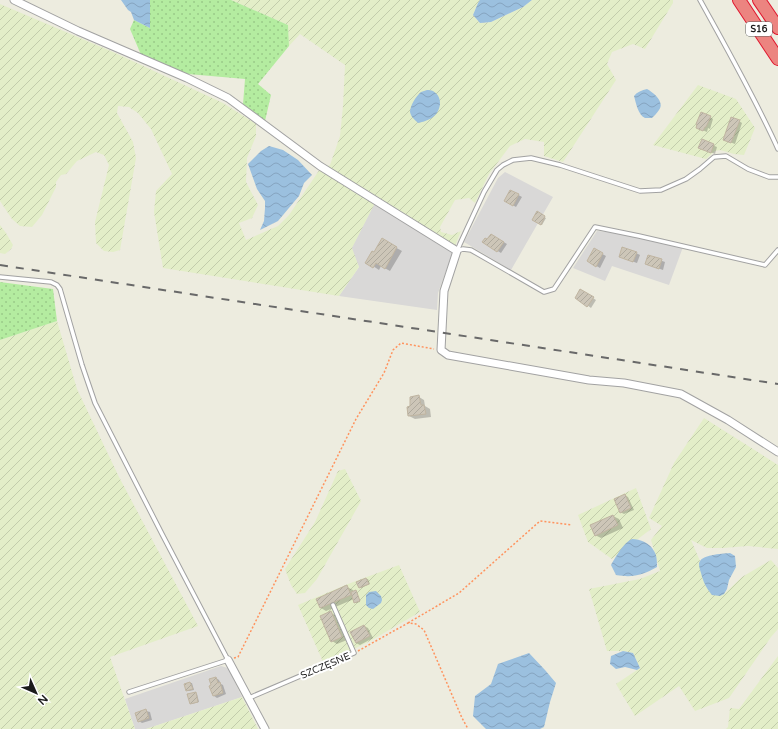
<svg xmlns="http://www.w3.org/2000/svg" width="778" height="729" viewBox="0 0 778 729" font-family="'Varela Round',sans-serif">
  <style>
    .residential { fill: #d9d8d7 }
    .farmland { fill: url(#farmland-furrows) }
    .grass { fill: url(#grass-dots) }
    .water { fill: url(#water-waves) }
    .shadow { fill: #0003 }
    .building { fill: url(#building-hatch); stroke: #c0b5a1 }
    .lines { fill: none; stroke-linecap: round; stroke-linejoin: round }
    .service-casing { stroke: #a2a2a2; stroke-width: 5.5 }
    .minor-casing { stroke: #a2a2a2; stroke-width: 9 }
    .motorway-casing { stroke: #e0172e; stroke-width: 14 }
    .path { stroke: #ff935e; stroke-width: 1.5; stroke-dasharray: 2 2; stroke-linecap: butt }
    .service { stroke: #fff; stroke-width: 3.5 }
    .minor { stroke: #fff; stroke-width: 7 }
    .motorway { stroke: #ec8480; stroke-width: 12 }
    .rail { stroke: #696969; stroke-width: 2; stroke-dasharray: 8 8; stroke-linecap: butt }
    .labels { text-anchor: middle; stroke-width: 4; stroke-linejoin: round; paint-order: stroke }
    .shield { fill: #fff; stroke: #5f5f5f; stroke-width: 1 }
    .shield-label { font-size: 9px; font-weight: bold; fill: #1b1b1b }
    .street-label { font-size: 10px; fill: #1b1b1b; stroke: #fff }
  </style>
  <defs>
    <pattern id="farmland-furrows" width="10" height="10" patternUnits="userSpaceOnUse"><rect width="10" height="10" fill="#e3eec8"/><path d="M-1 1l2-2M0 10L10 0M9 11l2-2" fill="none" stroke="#c2ccab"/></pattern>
    <pattern id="grass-dots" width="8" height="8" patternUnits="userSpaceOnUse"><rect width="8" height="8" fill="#b4eca0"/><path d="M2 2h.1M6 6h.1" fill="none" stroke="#9aca89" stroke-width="1.8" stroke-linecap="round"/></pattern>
    <pattern id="water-waves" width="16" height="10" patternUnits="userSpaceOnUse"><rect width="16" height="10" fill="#9bc0df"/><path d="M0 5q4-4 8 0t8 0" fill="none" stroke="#85a4bf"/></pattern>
    <pattern id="building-hatch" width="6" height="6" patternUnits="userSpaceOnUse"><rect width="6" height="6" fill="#cdc6b8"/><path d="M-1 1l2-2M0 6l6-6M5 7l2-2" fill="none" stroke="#afaa9e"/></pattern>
  </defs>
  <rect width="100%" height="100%" fill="#edecdf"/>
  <!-- residential -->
  <path class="residential" d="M505 172 553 197 511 270 464 242 498 178Z
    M378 197 455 246 438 293 437 310 339 296 359 267 351 248Z
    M597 231 643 235 683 247 669 285 612 266 605 281 573 268Z
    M221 666 228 668 242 697 146 729H135L125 699Z"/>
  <!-- farmland -->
  <path class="farmland" d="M231 0H480L478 3 473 15 480 23 491 22 523 7 532 0H673V3L645 49 633 44 612 52 607 64 616 80 563 162 544 156V142L525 139 510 146 489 174 475 203 469 198 455 200 440 227 441 232 452 235 461 231 455 246 378 197 352 248 359 267 339 296 163 268 154 212 156 191 172 174 151 129 138 113 129 107 118 106 117 113 133 142 136 158 120 250 113 252 104 251 96 243 95 222 109 165 104 155 96 152 77 161 66 174 61 175 56 182V187L42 215 32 227 20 226 12 219 0 201V4L113 52 223 103 256 124V136L247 158 246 182 258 205 252 218 239 223 246 240 278 226 289 215 320 169 330 165 340 136 343 106 345 65 300 34 289 46 288 25Z
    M698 85 736 99 755 128 744 155 734 154 720 150 715 151 706 159 653 145Z
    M0 225 6 233 13 245 11 249 5 254 0 253Z
    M57 321 77 389 119 477 198 626 110 657 135 729H0V340Z
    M704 418 778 465V549L748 546 723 548H707L691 540 700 561 699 565 724 594 742 577 771 560 778 568V629L771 637 729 698 695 711 679 686 635 716 616 684 640 668 633 653 623 651H607L589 589 640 579 660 571 651 540 662 526 649 518 674 463Z
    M345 469 361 501 317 579 305 593 297 594 291 585 285 569 315 522 338 471Z
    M636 488 651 529 612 559 588 542 578 515Z
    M399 565 420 612 372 640 324 664 298 605 348 584Z
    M778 656V729H726L728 727 730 708 739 709Z
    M242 697 258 729H146Z"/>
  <!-- grass -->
  <path class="grass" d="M150 0H231L288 25 289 46 258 84 271 95 265 121 243 104 245 79 188 74 142 57 130 29 134 20 150 28Z
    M0 282 53 289 57 321 0 340Z"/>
  <!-- water -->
  <path class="water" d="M121 0H150V28L134 20 131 12 128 10Z
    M480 0H532L523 7 491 22 480 23 473 15 478 3Z
    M647 89C654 93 665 102 659 110 657 113 654 116 652 118 651 118 646 118 645 118 638 115 636 103 634 96 637 92 642 90 647 89Z
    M427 90C429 90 431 90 433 91 445 98 440 114 430 119 426 121 422 122 418 123 415 120 411 117 410 112 410 106 416 96 421 92 423 91 425 91 427 90Z
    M269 146 283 150 298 160 312 175 304 183 299 196 278 221 260 230 264 221 265 208V201L257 189 248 164 261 151Z
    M632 539C640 539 650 543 654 551 657 555 657 562 657 567 643 575 633 578 616 575L611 565C615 558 624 542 632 539Z
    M730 553 735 556 736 567 729 580 727 589 724 594 720 596 712 595C706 588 703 581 701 573 700 570 699 567 699 564 700 554 722 554 730 553Z
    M376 591 381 596 382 600 381 603 373 609 369 608 366 605V595L369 592Z
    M623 651 633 653 640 668 637 670 625 667 616 669 610 664 611 656Z
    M529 653 545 670 556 683 550 702 544 727 540 729H486L473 716 475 696 491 684 498 664Z"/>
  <!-- shadow -->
  <path class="shadow" d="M710 117 713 119 710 129 708 128 707 132 700 129Z
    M739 121 742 123 735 144 724 140Z
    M702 141 717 147 715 154 703 149Z
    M515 193 522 197 516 207 506 201Z
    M537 213 546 218 542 225 533 220Z
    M492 235 507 244 501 253 483 242 488 241Z
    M382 240 402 251 390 271 381 266 379 270 367 262 374 254Z
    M595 250 606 256 600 268 588 261Z
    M636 253 640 255 637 263 620 257Z
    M649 256 665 262 663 270 646 264Z
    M581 290 596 300 591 308 576 297Z
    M419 397 424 400 425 406 430 409 431 417 415 419 409 416Z
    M624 495 628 497 634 510 624 514 620 512Z
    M613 516 619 519 623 528 601 538 595 535Z
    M366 579H368L370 584 361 588 360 587 358 582Z
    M347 587 353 590 354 592H357L360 602 356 603 355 602 354 599 326 611 321 608 317 599Z
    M331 613 337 616 347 640 337 644 332 641Z
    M364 626 368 628 373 638 360 645 356 643Z
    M216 678 219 680 221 684 223 685 226 694 217 698 214 696Z
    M190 683H192L194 690 189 691H187L185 684Z
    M195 693 197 694 199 702 192 704 191 703Z
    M146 711 150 712 152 720 142 723 139 721Z"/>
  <!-- building -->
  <path class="building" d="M701 112 711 116 706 127H705L703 131 696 128 697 124H696Z
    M731 117 740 120 731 143 723 140Z
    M702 139 714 144 711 153 698 148Z
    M510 190 519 194 513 206 504 201Z
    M537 211 545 216 541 225 532 220Z
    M491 234 504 242 497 252 482 242 485 238 487 239Z
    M382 238 397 247 385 269 376 263 373 268 365 263 372 251 374 252Z
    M622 247 637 252 633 262 619 257Z
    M594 248 603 253 596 267 587 261Z
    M648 255 662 259 659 269 645 264Z
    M580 289 594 297 587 307 575 298Z
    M419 395 421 405H424L426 414 408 416 407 407 410 406V397Z
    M625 494 631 508 620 513 614 499Z
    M613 515 618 525 595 536 590 525Z
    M366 578 369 584 359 588 356 582Z
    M347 585 351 595 320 608 316 599Z
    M356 590 360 601 354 603 351 592Z
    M331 611 342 637 331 642 320 616Z
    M364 625 370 636 356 643 350 632Z
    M216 677 218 683 220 682 223 693 213 696 209 686 211 685 209 679Z
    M190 682 193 689 186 691 184 684Z
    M196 692 198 702 190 704 187 694Z
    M146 709 149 718 138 722 135 713Z"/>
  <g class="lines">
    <defs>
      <path id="service" d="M700 0C727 49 755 98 778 149
        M457 251 460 244 484 192 497 170 503 165 513 160 531 158 560 165 640 191 661 190 686 179 700 169 714 157 726 156 748 169 769 177H778
        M457 251 463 249 471 250 544 292 554 289 595 227 639 236 765 265 778 250
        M0 277 51 282 57 285 60 289 82 365 95 403 162 534 228 660 129 692
        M249 698 354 653 333 605"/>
      <path id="minor" d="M14 0 78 31 187 78 228 98 320 166 457 251 444 291 441 350 448 355 589 380 624 383 681 394 728 420 778 452
        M228 660 265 729"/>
      <path id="motorway" d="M739 0 778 59
        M759 0 778 28"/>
    </defs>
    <!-- service casing -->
    <use href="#service" class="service-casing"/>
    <!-- minor casing -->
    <use href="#minor" class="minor-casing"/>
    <!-- motorway casing -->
    <use href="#motorway" class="motorway-casing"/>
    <!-- path -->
    <path class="path" d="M408 623 459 593 540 521 572 525
      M358 651 408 623 416 624 424 630 462 718 468 729
      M234 658 238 657 356 419 384 373 393 350 401 343 434 349"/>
    <!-- service -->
    <use href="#service" class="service"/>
    <!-- minor -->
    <use href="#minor" class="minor"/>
    <!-- motorway -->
    <use href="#motorway" class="motorway"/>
    <!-- rail -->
    <path class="rail" d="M0 265 778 384"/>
  </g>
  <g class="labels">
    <!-- shield labels -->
    <rect class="shield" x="746" y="22" width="26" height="14" rx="3"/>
    <g class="shield-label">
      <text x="759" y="32">S16</text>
    </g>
    <!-- street labels -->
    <g class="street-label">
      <text transform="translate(325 665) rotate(-23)" y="4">SZCZĘSNE</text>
    </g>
  </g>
  <!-- north arrow -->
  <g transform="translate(36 693) rotate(135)" stroke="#ffffff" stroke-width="3" paint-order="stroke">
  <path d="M0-3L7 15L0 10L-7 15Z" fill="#1b1b1b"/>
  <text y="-6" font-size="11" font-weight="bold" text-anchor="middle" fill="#1b1b1b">N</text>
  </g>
</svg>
